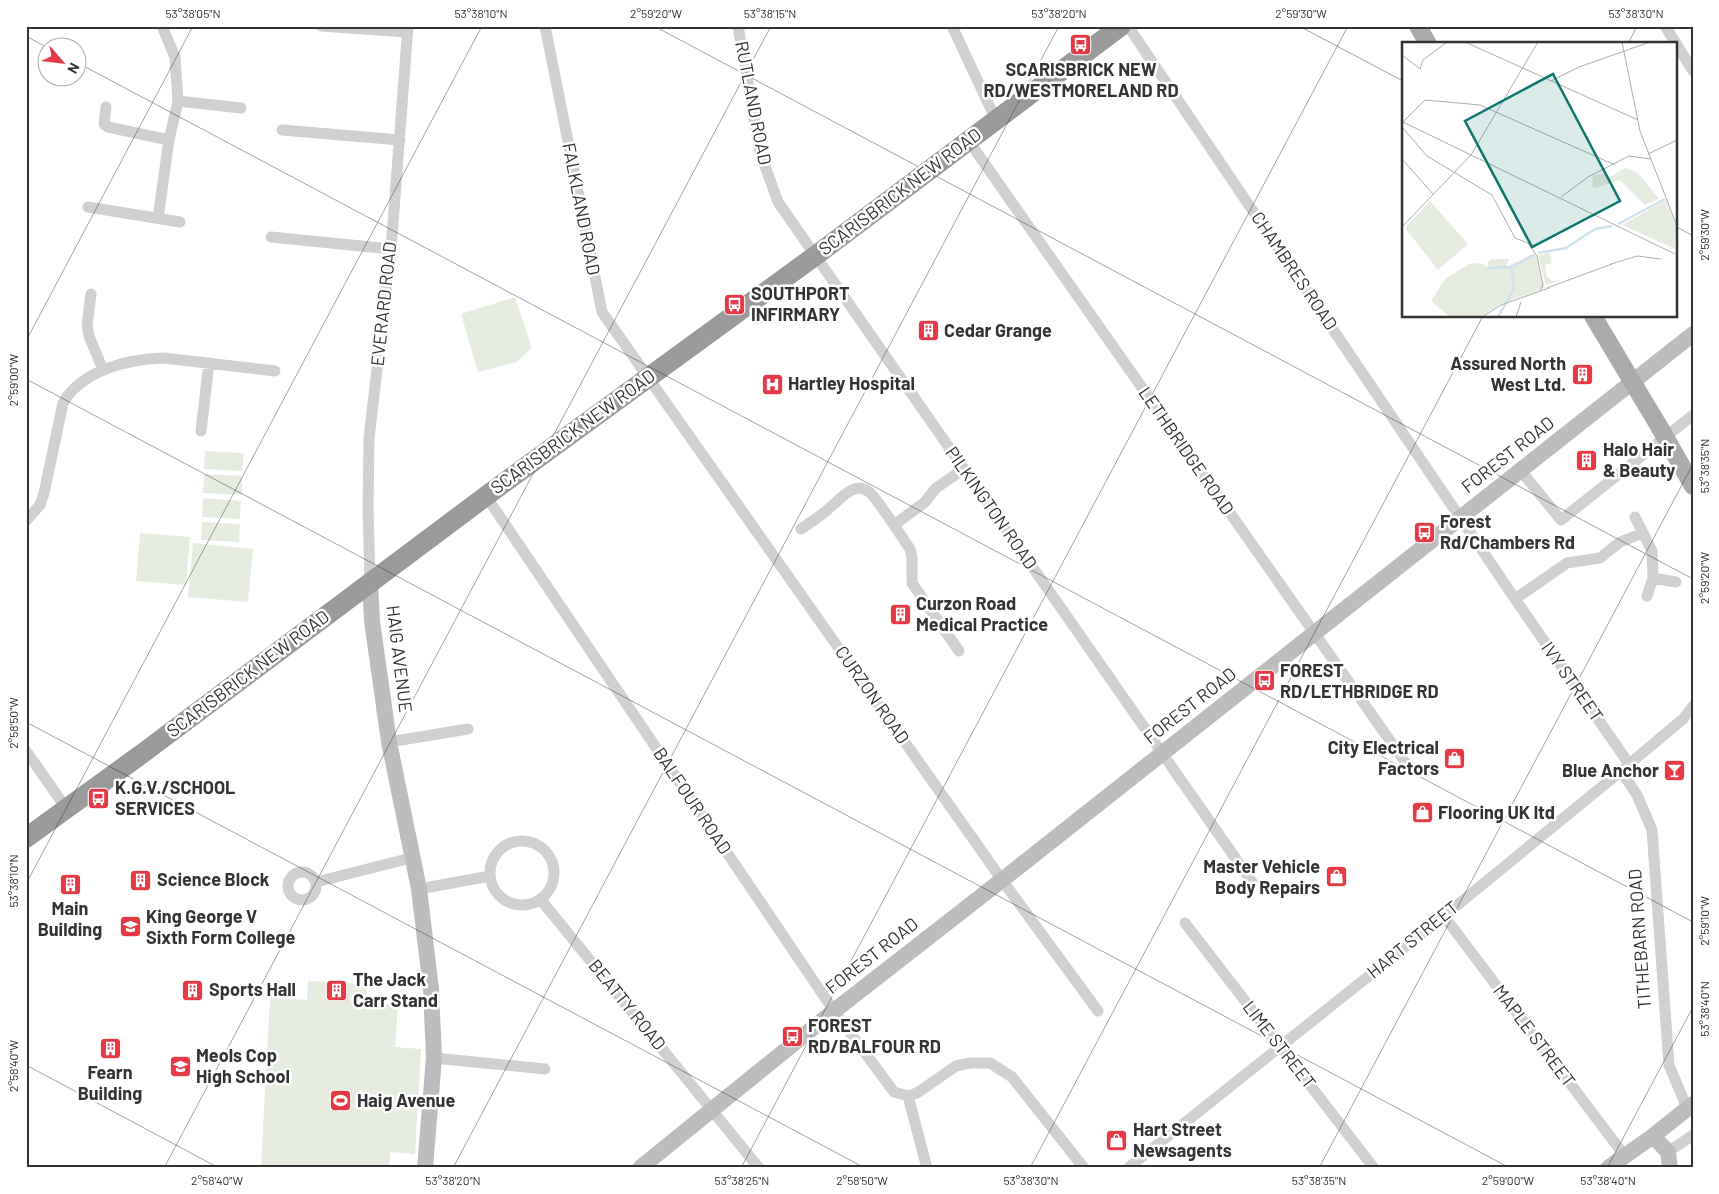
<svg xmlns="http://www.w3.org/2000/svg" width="1719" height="1194" viewBox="0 0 1719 1194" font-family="Barlow,sans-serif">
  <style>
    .green { fill: #e6ecdf }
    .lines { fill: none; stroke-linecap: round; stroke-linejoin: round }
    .street { stroke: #d0d0d0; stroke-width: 11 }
    .secondary { stroke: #bdbdbd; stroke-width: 16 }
    .primary { stroke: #ababab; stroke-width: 18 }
    .highway { stroke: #9a9a9a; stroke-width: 20 }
    .primary-bridge { stroke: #ababab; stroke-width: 18 }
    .ticks { fill: none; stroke: #333; stroke-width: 1; stroke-opacity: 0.45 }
    .labels { text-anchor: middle; stroke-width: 5; stroke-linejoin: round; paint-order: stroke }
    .poi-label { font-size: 18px; font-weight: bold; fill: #333; stroke: #fff; text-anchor: start }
    .street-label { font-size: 18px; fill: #333; stroke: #fff }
    .inset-river { fill: none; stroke: #cfe2ee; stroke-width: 2.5 }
    .inset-road { fill: none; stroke: #adadad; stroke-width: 1 }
    .view { fill: #0f766e; fill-opacity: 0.15; stroke: #0f766e; stroke-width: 2.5 }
    .inset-edge { fill: none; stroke: #333; stroke-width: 2.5 }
    .neatline { fill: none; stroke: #333; stroke-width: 2 }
    .ticks-label { font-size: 12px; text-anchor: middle; fill: #333 }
  </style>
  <rect width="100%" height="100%" fill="#fff"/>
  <!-- green -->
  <path class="green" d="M515 297 532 348 517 362 478 372 461 314Z
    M205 451 244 453 242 471 204 469Z
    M204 474 242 476V495L203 493Z
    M203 498 241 501 240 519 202 517Z
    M202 522 240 524 239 542 201 540Z
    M140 533 190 537 186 585 136 581Z
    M193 543 253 549 248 602 188 597Z
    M308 981 367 984 366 1003 398 1005 395 1047 421 1049 415 1154 390 1152 389 1168H261L270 998 307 1000Z"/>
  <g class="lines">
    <!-- street -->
    <path class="street" d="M321 26 407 32
      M545 26 602 312 1002 880 1098 1011
      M738 26 760 152 778 202 1252 882
      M952 26 996 120
      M1128 26 1515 599 1629 764
      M1665 26 1693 71
      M178 101 241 108
      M106 107 104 124 108 127 169 140
      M282 130 400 140
      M968 140 1405 762
      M88 207 180 222
      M158 218 169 140 178 101 175 57 162 26
      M271 237 391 249
      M91 294 87 325 89 336 103 370
      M201 431 209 363
      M1521 471 1561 520 1693 415
      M486 496 834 1011 894 1092 908 1096
      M1635 517 1652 551 1653 578 1647 596
      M26 521 40 505 44 493 63 403C82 370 128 359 164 358L275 371
      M894 525 910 549 912 557V583L959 651
      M801 529C809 523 818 518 826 511 837 503 853 480 868 491 875 496 888 517 894 525L925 502 936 488 964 469
      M1653 578 1676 582
      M370 582 368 508 369 438 391 249 408 26
      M1515 599 1567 563 1600 558 1620 542 1643 533
      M389 742 468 729
      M26 751 66 808
      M1621 771 1637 795 1652 830 1669 1065 1687 1108
      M490 873a32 32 0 1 1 64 0a32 32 0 1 1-64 0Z
      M288 886a14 14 0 1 1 28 0a14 14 0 1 1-28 0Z
      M316 882 411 858
      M419 889 490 876
      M541 900 759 1168
      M1444 916 1624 1155
      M1185 923 1374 1168
      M434 1058 545 1069
      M908 1096 917 1093 956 1066 970 1063H990L1012 1077 1084 1168
      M908 1096 927 1168
      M1668 1152 1693 1135
      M1128 1168 1444 916 1621 771 1683 719 1693 706"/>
    <!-- secondary -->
    <path class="secondary" d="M370 582 372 621 389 742 419 889 431 989 434 1058 425 1168
      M1653 1136 1668 1152 1670 1168
      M640 1168 834 1011 1002 880 1693 334
      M1608 1168 1653 1136 1693 1104"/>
    <!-- primary -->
    <path class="primary" d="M1418 26 1428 44
      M1593 316 1660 428"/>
    <!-- highway -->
    <path class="highway" d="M26 838 143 753 486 496 815 256 1121 26"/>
    <!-- primary-bridge -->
    <path class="primary-bridge" d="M1660 428 1693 486"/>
  </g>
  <!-- ticks -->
  <path class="ticks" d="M654 26 1693 579M1299 26 1403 81M26 36 48 48M1628 44 1637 26M78 63 1693 922M1675 226 1693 236M26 341 193 26M26 379 1510 1168M26 722 865 1168M26 884 482 26M26 1065 219 1168M164 1168 771 26M453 1168 1059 26M741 1168 1348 26M1030 1168 1483 316M1319 1168 1693 464M1607 1168 1693 1007"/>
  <!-- icons -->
  <defs>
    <symbol id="bus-square" viewBox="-11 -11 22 22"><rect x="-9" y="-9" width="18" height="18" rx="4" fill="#e63946" stroke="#fff"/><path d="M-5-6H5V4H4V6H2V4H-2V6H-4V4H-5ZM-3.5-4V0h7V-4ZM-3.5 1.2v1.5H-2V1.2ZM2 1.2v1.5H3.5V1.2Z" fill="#fff"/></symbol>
    <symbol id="building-square" viewBox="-11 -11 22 22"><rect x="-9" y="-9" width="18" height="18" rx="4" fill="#e63946" stroke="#fff"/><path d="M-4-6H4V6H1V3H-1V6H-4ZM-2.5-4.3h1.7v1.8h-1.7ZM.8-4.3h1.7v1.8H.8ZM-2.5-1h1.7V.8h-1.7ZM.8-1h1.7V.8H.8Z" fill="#fff"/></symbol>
    <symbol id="hospital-square" viewBox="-11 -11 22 22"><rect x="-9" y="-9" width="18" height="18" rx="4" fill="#e63946" stroke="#fff"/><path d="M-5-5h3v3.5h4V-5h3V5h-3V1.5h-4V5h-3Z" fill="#fff"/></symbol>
    <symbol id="shop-square" viewBox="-11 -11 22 22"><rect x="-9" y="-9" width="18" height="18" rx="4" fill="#e63946" stroke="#fff"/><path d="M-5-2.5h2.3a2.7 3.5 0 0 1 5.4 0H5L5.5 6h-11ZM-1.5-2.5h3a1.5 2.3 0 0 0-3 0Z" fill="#fff"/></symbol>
    <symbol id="bar-square" viewBox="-11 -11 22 22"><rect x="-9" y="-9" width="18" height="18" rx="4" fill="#e63946" stroke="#fff"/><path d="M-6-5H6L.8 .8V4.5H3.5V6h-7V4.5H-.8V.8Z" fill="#fff"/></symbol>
    <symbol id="university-square" viewBox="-11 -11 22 22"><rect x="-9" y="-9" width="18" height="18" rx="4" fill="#e63946" stroke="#fff"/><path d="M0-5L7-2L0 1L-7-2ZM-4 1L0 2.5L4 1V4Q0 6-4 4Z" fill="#fff"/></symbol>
    <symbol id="school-square" viewBox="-11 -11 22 22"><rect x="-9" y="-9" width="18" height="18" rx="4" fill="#e63946" stroke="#fff"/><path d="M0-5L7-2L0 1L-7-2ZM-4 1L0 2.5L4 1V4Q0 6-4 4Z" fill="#fff"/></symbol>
    <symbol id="stadium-square" viewBox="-11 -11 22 22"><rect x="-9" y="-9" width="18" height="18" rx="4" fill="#e63946" stroke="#fff"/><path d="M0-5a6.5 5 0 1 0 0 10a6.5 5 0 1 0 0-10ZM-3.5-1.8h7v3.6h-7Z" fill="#fff"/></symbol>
  </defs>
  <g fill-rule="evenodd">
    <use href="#bus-square" x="1068" y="32" width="25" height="25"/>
    <use href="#bus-square" x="722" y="292" width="25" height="25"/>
    <use href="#building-square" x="916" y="318" width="25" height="25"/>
    <use href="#building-square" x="1570" y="362" width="25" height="25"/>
    <use href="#hospital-square" x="760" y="372" width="25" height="25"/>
    <use href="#building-square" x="1574" y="448" width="25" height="25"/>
    <use href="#bus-square" x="1412" y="520" width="25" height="25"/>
    <use href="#building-square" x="888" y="602" width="25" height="25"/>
    <use href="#bus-square" x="1252" y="668" width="25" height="25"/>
    <use href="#shop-square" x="1442" y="746" width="25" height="25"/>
    <use href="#bar-square" x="1662" y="758" width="25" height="25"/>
    <use href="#bus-square" x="86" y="786" width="25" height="25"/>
    <use href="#shop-square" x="1410" y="800" width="25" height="25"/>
    <use href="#shop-square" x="1324" y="864" width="25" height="25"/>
    <use href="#building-square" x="128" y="868" width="25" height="25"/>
    <use href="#building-square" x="58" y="872" width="25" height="25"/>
    <use href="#university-square" x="118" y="914" width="25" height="25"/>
    <use href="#building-square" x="180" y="978" width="25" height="25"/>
    <use href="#building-square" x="324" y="978" width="25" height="25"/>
    <use href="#bus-square" x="780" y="1024" width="25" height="25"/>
    <use href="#building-square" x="98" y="1036" width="25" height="25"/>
    <use href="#school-square" x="168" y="1054" width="25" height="25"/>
    <use href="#stadium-square" x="328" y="1088" width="25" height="25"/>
    <use href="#shop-square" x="1104" y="1128" width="25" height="25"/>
  </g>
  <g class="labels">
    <!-- poi labels -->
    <g class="poi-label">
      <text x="1081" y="76" text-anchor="middle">SCARISBRICK NEW<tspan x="1081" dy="21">RD/WESTMORELAND RD</tspan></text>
      <text x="751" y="300">SOUTHPORT<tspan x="751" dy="21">INFIRMARY</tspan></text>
      <text x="944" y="337">Cedar Grange</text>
      <text x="1566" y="370" text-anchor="end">Assured North<tspan x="1566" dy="21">West Ltd.</tspan></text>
      <text x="788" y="390">Hartley Hospital</text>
      <text x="1603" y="456">Halo Hair<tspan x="1603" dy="21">&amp; Beauty</tspan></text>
      <text x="1440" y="528">Forest<tspan x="1440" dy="21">Rd/Chambers Rd</tspan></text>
      <text x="916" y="610">Curzon Road<tspan x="916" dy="21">Medical Practice</tspan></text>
      <text x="1280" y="677">FOREST<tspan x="1280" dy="21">RD/LETHBRIDGE RD</tspan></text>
      <text x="1439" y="754" text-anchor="end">City Electrical<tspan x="1439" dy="21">Factors</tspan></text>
      <text x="1659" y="777" text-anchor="end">Blue Anchor</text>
      <text x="115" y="794">K.G.V./SCHOOL<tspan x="115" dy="21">SERVICES</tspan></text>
      <text x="1438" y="819">Flooring UK ltd</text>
      <text x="1320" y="873" text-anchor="end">Master Vehicle<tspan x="1320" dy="21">Body Repairs</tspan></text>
      <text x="157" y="886">Science Block</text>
      <text x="70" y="915" text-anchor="middle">Main<tspan x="70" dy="21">Building</tspan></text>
      <text x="146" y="923">King George V<tspan x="146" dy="21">Sixth Form College</tspan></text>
      <text x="353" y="986">The Jack<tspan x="353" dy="21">Carr Stand</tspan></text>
      <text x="209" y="996">Sports Hall</text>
      <text x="808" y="1032">FOREST<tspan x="808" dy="21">RD/BALFOUR RD</tspan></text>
      <text x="196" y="1062">Meols Cop<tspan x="196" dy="21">High School</tspan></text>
      <text x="110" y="1079" text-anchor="middle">Fearn<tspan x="110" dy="21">Building</tspan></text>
      <text x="357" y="1107">Haig Avenue</text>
      <text x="1133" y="1136">Hart Street<tspan x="1133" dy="21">Newsagents</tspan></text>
    </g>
    <!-- street labels -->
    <g class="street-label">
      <text transform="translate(753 103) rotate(79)" y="6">RUTLAND ROAD</text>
      <text transform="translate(900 192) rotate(-37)" y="6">SCARISBRICK NEW ROAD</text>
      <text transform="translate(581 209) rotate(79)" y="6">FALKLAND ROAD</text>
      <text transform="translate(1294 271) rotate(56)" y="6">CHAMBRES ROAD</text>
      <text transform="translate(384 304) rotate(-84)" y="6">EVERARD ROAD</text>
      <text transform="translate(573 432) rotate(-36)" y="6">SCARISBRICK NEW ROAD</text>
      <text transform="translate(1186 451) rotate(55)" y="6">LETHBRIDGE ROAD</text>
      <text transform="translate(1508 455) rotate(-38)" y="6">FOREST ROAD</text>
      <text transform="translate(991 508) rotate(55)" y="6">PILKINGTON ROAD</text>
      <text transform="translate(399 659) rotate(83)" y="6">HAIG AVENUE</text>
      <text transform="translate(248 674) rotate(-37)" y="6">SCARISBRICK NEW ROAD</text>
      <text transform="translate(1572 682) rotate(55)" y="6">IVY STREET</text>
      <text transform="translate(872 695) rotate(55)" y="6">CURZON ROAD</text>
      <text transform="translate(1190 706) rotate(-38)" y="6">FOREST ROAD</text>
      <text transform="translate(692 801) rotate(56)" y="6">BALFOUR ROAD</text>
      <text transform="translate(1640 939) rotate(-94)" y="6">TITHEBARN ROAD</text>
      <text transform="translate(1413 940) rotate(-39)" y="6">HART STREET</text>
      <text transform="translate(872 956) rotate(-38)" y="6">FOREST ROAD</text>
      <text transform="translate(627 1005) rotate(51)" y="6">BEATTY ROAD</text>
      <text transform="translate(1534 1036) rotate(53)" y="6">MAPLE STREET</text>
      <text transform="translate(1279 1045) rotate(52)" y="6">LIME STREET</text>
    </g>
  </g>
  <!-- overview -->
  <g transform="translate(1402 42)">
    <rect width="275" height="275" fill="#fff"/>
    <path d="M224 126 236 131 257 157 243 163 218 138 193 146 190 144 191 133 204 131 208 138 207 135ZM264 158 274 182 273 207 220 183ZM28 159 66 202 36 228 3 186ZM133 211 143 246 99 262 78 275H48L29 259 43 237 67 222 79 221 86 226V220L90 217H107L104 225ZM148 211 150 221 143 223 145 235 150 239 160 238 144 243 136 213Z" fill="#e6ecdf"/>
    <path class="inset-river" d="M216 182 263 157M136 211 164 206 193 187 210 184M85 226 110 225 132 213M96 275 112 247 110 226"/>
    <path class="inset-road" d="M63 0 236 78M220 0 238 89 275 184M0 13 18 27 21 18 45 0M149 39 177 25 248 0M1 80 23 58 78 63 213 123M1 80 273 212M0 85 25 114 90 153 113 196 126 201 135 214 141 243 138 249M246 112 275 98M0 117 31 152M159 155 186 135 227 114 249 117M0 185 69 113 136 0M209 222 235 214 259 217M145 246 210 222M80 275 99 263 147 246M114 275 119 260"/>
    <path class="view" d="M151 32 218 159 130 205 63 79Z"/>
    <rect width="275" height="275" class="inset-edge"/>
  </g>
  <!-- border -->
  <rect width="1719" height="1194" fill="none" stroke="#ffffff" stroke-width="55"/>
  <!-- north arrow -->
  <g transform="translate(62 62) rotate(118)"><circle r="24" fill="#ffffff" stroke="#adadad"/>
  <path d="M0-4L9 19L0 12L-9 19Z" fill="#e63946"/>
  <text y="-8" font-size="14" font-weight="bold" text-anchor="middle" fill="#333333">N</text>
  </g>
  <rect x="28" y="28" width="1664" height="1138" class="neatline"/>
  <g class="ticks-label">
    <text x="193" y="18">53°38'05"N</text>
    <text x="481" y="18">53°38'10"N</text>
    <text x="656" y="18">2°59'20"W</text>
    <text x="770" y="18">53°38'15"N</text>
    <text x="1059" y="18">53°38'20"N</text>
    <text x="1301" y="18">2°59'30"W</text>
    <text x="1636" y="18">53°38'30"N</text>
    <text transform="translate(1705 235) rotate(-90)" y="4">2°59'30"W</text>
    <text transform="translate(14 380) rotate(-90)" y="4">2°59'00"W</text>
    <text transform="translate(1705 466) rotate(-90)" y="4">53°38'35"N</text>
    <text transform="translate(1705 578) rotate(-90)" y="4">2°59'20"W</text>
    <text transform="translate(14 723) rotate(-90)" y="4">2°58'50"W</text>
    <text transform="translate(14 881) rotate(-90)" y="4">53°38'10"N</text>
    <text transform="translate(1705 921) rotate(-90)" y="4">2°59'10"W</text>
    <text transform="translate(1705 1009) rotate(-90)" y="4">53°38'40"N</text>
    <text transform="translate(14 1066) rotate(-90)" y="4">2°58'40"W</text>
    <text x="217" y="1185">2°58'40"W</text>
    <text x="453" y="1185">53°38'20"N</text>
    <text x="742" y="1185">53°38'25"N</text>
    <text x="862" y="1185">2°58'50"W</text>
    <text x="1031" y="1185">53°38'30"N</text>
    <text x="1319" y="1185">53°38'35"N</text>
    <text x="1508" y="1185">2°59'00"W</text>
    <text x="1608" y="1185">53°38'40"N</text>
  </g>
</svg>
